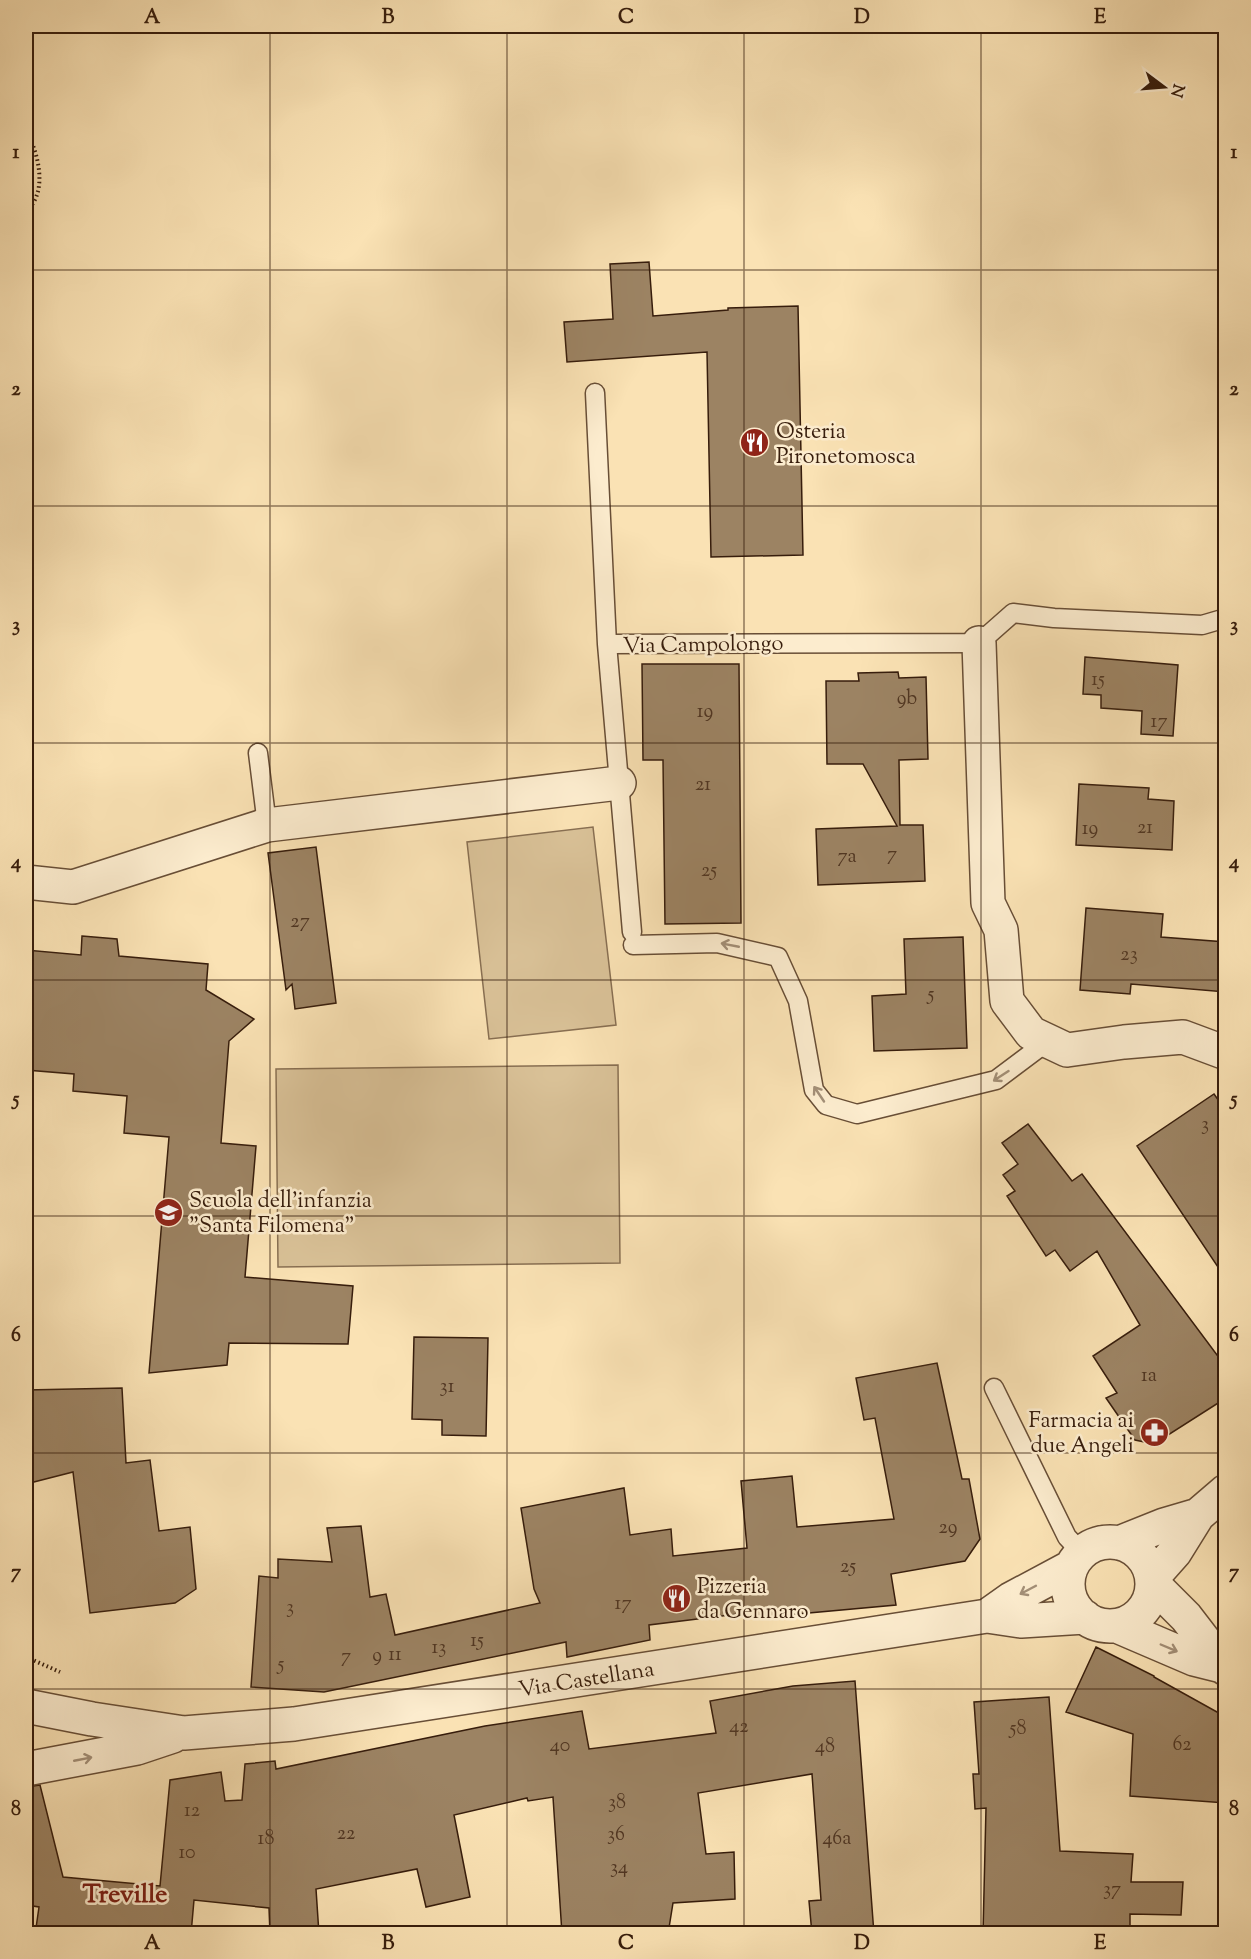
<svg xmlns="http://www.w3.org/2000/svg" width="1251" height="1959" viewBox="0 0 1251 1959" font-family="'Sorts Mill Goudy',serif">
  <style>
    .green { fill: #d9c197; stroke: #886f52; stroke-width: 1.5 }
    .building { fill: #9c8363; stroke: #371d0c; stroke-width: 1.5 }
    .lines { fill: none; stroke-linecap: round; stroke-linejoin: round }
    .service-casing { stroke: #684e36; stroke-width: 21 }
    .minor-casing { stroke: #684e36; stroke-width: 36 }
    .tertiary-casing { stroke: #684e36; stroke-width: 36 }
    .path { stroke: #371d0c; stroke-width: 4; stroke-dasharray: 1.5 3; stroke-linecap: butt }
    .service { stroke: #fcecce; stroke-width: 18 }
    .minor { stroke: #fcecce; stroke-width: 33 }
    .tertiary { stroke: #fcecce; stroke-width: 33 }
    .oneway { stroke: #a38f77 }
    .grid { fill: none; stroke: #371d0c; stroke-width: 1.5; stroke-opacity: 0.55 }
    .labels { text-anchor: middle; stroke-width: 5; stroke-linejoin: round; paint-order: stroke }
    .number-label { font-size: 20px; fill: #503622 }
    .poi-label { font-size: 22px; fill: #371d0c; stroke: #fcecce; text-anchor: start }
    .street-label { font-size: 22px; fill: #371d0c; stroke: #fcecce }
    .quarter-label { font-size: 26px; font-weight: bold; fill: #7a1f14; stroke: #fcecce }
    .neatline { fill: none; stroke: #371d0c; stroke-width: 2 }
    .grid-label { font-size: 20px; text-anchor: middle; font-weight: bold; fill: #371d0c }
  </style>
  <rect width="100%" height="100%" fill="#fae2b4"/>
  <filter id="stains"><feTurbulence type="fractalNoise" baseFrequency=".00333" numOctaves="4"/><feColorMatrix values="0 0 0 0 .2 0 0 0 0 .09 0 0 0 0 .02 0 0 0 .5 -.17"/></filter>
  <radialGradient id="worn" r=".72"><stop offset=".6" stop-color="#630" stop-opacity="0"/><stop offset="1" stop-color="#630" stop-opacity=".3"/></radialGradient>
  <!-- green -->
  <path class="green" d="M593 827 616 1025 489 1039 467 842Z
    M618 1065 620 1263 278 1267 276 1069Z"/>
  <!-- building -->
  <path class="building" d="M649 262 653 316 728 310V308L798 306 803 555 711 557 707 352 567 362 564 322 613 319 610 264Z
    M1085 657 1178 665 1173 736 1141 734 1142 711 1101 708V695L1083 694Z
    M642 664H739L741 923 665 924 663 760H643Z
    M898 672 899 678 926 677 928 759 899 760 900 825H923L925 881 818 885 816 829 897 826 863 764H827L826 681H859L858 673Z
    M1079 784 1149 788 1148 799 1174 801 1172 850 1076 845Z
    M316 847 336 1003 295 1009 292 984 286 990 268 853Z
    M1086 908 1163 914 1161 937 1226 942V992L1131 984 1130 994 1080 990Z
    M82 936 117 939 119 956 208 964 206 990 254 1019 229 1041 221 1143 256 1146 245 1277 353 1286 348 1344 229 1343 227 1365 149 1373 169 1137 124 1133 127 1096 73 1091 74 1074 26 1070V950L81 955Z
    M963 937 967 1048 874 1051 872 996 906 994 904 939Z
    M1214 1094 1226 1111V1279L1137 1146Z
    M1028 1124 1072 1181 1082 1174 1226 1367V1398L1154 1444 1135 1440 1106 1398 1117 1393 1093 1356 1140 1325 1097 1251 1070 1271 1055 1250 1046 1256 1007 1196 1015 1191 1003 1175 1018 1164 1002 1143Z
    M414 1337 488 1338 486 1436 442 1435V1420L412 1419Z
    M937 1363 962 1479H969L980 1539 965 1561 891 1574 896 1605 754 1618V1612L649 1625 650 1640 567 1657 566 1642 324 1692 251 1687 259 1576 278 1578V1559L332 1562 327 1528 361 1526 370 1597 386 1594 395 1635 540 1603 534 1589 521 1508 624 1488 630 1535 671 1529 673 1556 747 1548 741 1481 792 1476 797 1527 894 1519 875 1418 864 1420 856 1378Z
    M122 1388 126 1463 150 1460 159 1531 190 1527 196 1589 175 1603 90 1613 73 1472 26 1484V1390Z
    M1096 1647 1154 1676V1677L1226 1717V1803L1130 1796 1133 1734 1066 1712Z
    M855 1681 874 1934H812L809 1901 821 1900 812 1774 698 1793 706 1854 734 1852 735 1899 673 1903 668 1934H562L553 1797 528 1801 527 1798 454 1815 470 1897 426 1907 417 1869 316 1889 319 1934H270L269 1908 194 1900 191 1934H91L36 1928 39 1907 26 1905V1787L40 1785 63 1877 160 1886 170 1780 221 1772 225 1801 242 1800 245 1764 275 1761 276 1769 485 1726 582 1711 589 1749 716 1733 710 1701 793 1686Z
    M1049 1697 1060 1851 1133 1854 1131 1882H1183L1181 1915 1130 1914V1934H983L986 1808 975 1809 973 1774H979L974 1702Z"/>
  <g class="lines">
    <defs>
      <path id="service" d="M595 393 607 644
        M258 753 267 825
        M632 932 607 644 979 643 1013 613 1054 618 1202 625 1226 618
        M633 945 717 943 778 957 798 1001 814 1090 826 1105 857 1114 996 1080 1048 1041
        M994 1388 1067 1537 1082 1553"/>
      <path id="minor" d="M979 643 988 903 1001 930 1007 1001 1031 1033 1067 1050 1124 1042 1183 1037 1226 1053
        M26 882 73 887 267 825 619 783"/>
      <path id="tertiary" d="M1068 1584a42 42 0 1 1 84 0a42 42 0 1 1-84 0Z
        M1119 1543 1164 1525 1198 1515
        M1152 1578 1175 1552 1198 1515 1226 1491
        M1153 1584 1186 1617 1226 1669
        M987 1616 1011 1599 1071 1567
        M1117 1626 1194 1659 1222 1666
        M26 1706 92 1719 184 1733 294 1724 987 1616 1021 1621 1085 1617
        M26 1769 137 1748 173 1736"/>
    </defs>
    <!-- service casing -->
    <use href="#service" class="service-casing"/>
    <!-- minor casing -->
    <use href="#minor" class="minor-casing"/>
    <!-- tertiary casing -->
    <use href="#tertiary" class="tertiary-casing"/>
    <!-- path -->
    <path class="path" d="M26 130C38 152 49 192 26 211
      M26 1657 60 1672"/>
    <!-- service -->
    <use href="#service" class="service"/>
    <!-- minor -->
    <use href="#minor" class="minor"/>
    <!-- tertiary -->
    <use href="#tertiary" class="tertiary"/>
  </g>
  <!-- one-way arrows -->
  <defs><path id="oneway-shaft" d="M-6 0H5M1.5-3L5.5 0L1.5 3" fill="none" stroke-width="1.6" stroke-linecap="round" stroke-linejoin="round" transform="scale(1.5)"/></defs>
  <g class="oneway">
    <use href="#oneway-shaft" transform="translate(730 945) rotate(-169)"/>
    <use href="#oneway-shaft" transform="translate(1001 1076) rotate(147)"/>
    <use href="#oneway-shaft" transform="translate(819 1094) rotate(-124)"/>
    <use href="#oneway-shaft" transform="translate(1028 1590) rotate(152)"/>
    <use href="#oneway-shaft" transform="translate(1169 1648) rotate(23)"/>
    <use href="#oneway-shaft" transform="translate(83 1759) rotate(-11)"/>
  </g>
  <!-- grid -->
  <path class="grid" d="M270 26V1934M507 26V1934M744 26V1934M981 26V1934M26 270H1226M26 506H1226M26 743H1226M26 980H1226M26 1216H1226M26 1453H1226M26 1689H1226"/>
  <!-- icons -->
  <defs>
    <symbol id="restaurant-disc" viewBox="-11 -11 22 22"><circle r="9.5" fill="#8f2418" stroke="#fcecce"/><path d="M-5-6h1v4h1v-4h1v4h1v-4h1v5L-1.5 .5V6h-2V.5L-5-1ZM5-6V6H3V1.5H1.5Q1.5-4 5-6Z" fill="#fff"/></symbol>
    <symbol id="school-disc" viewBox="-11 -11 22 22"><circle r="9.5" fill="#8f2418" stroke="#fcecce"/><path d="M0-5L7-2L0 1L-7-2ZM-4 1L0 2.5L4 1V4Q0 6-4 4Z" fill="#fff"/></symbol>
    <symbol id="pharmacy-disc" viewBox="-11 -11 22 22"><circle r="9.5" fill="#8f2418" stroke="#fcecce"/><path d="M-2-6h4v4h4v4h-4v4h-4v-4h-4v-4h4Z" fill="#fff"/></symbol>
  </defs>
  <g fill-rule="evenodd">
    <use href="#restaurant-disc" x="738" y="426" width="33" height="33"/>
    <use href="#school-disc" x="152" y="1196" width="33" height="33"/>
    <use href="#pharmacy-disc" x="1138" y="1416" width="33" height="33"/>
    <use href="#restaurant-disc" x="660" y="1582" width="33" height="33"/>
  </g>
  <g class="labels">
    <!-- number labels -->
    <g class="number-label">
      <text x="1098" y="685">15</text>
      <text x="907" y="704">9b</text>
      <text x="705" y="717">19</text>
      <text x="1159" y="727">17</text>
      <text x="703" y="790">21</text>
      <text x="1145" y="833">21</text>
      <text x="1090" y="834">19</text>
      <text x="892" y="860">7</text>
      <text x="847" y="862">7a</text>
      <text x="709" y="876">25</text>
      <text x="300" y="927">27</text>
      <text x="1129" y="960">23</text>
      <text x="931" y="1000">5</text>
      <text x="1205" y="1130">3</text>
      <text x="1149" y="1381">1a</text>
      <text x="447" y="1392">31</text>
      <text x="948" y="1533">29</text>
      <text x="848" y="1572">25</text>
      <text x="623" y="1609">17</text>
      <text x="290" y="1613">3</text>
      <text x="477" y="1646">15</text>
      <text x="439" y="1653">13</text>
      <text x="395" y="1660">11</text>
      <text x="377" y="1661">9</text>
      <text x="346" y="1662">7</text>
      <text x="281" y="1670">5</text>
      <text x="739" y="1732">42</text>
      <text x="1018" y="1734">58</text>
      <text x="1182" y="1750">62</text>
      <text x="560" y="1751">40</text>
      <text x="825" y="1752">48</text>
      <text x="617" y="1808">38</text>
      <text x="192" y="1816">12</text>
      <text x="346" y="1839">22</text>
      <text x="616" y="1840">36</text>
      <text x="266" y="1844">18</text>
      <text x="837" y="1844">46a</text>
      <text x="187" y="1858">10</text>
      <text x="619" y="1873">34</text>
      <text x="1112" y="1895">37</text>
    </g>
    <!-- poi labels -->
    <g class="poi-label">
      <text x="776" y="438">Osteria<tspan x="776" dy="25">Pironetomosca</tspan></text>
      <text x="189" y="1207">Scuola dell'infanzia<tspan x="189" dy="25">"Santa Filomena"</tspan></text>
      <text x="1134" y="1427" text-anchor="end">Farmacia ai<tspan x="1134" dy="25">due Angeli</tspan></text>
      <text x="697" y="1593">Pizzeria<tspan x="697" dy="25">da Gennaro</tspan></text>
    </g>
    <!-- street labels -->
    <g class="street-label">
      <text transform="translate(703 643) rotate(-1)" y="8">Via Campolongo</text>
      <text transform="translate(586 1678) rotate(-9)" y="8">Via Castellana</text>
    </g>
    <!-- quarter labels -->
    <g class="quarter-label">
      <text x="125" y="1902">Treville</text>
    </g>
  </g>
  <!-- margin -->
  <rect width="1251" height="1959" fill="none" stroke="#fae2b4" stroke-width="66"/>
  <!-- north arrow -->
  <g transform="translate(1164 87) rotate(106)" stroke="#fcecce" stroke-width="4.5" paint-order="stroke">
  <path d="M0-4.5L10 22L0 15L-10 22Z" fill="#371d0c"/>
  <text y="-9" font-size="16" font-weight="bold" text-anchor="middle" fill="#371d0c">N</text>
  </g>
  <rect x="33" y="33" width="1185" height="1893" class="neatline"/>
  <g class="grid-label">
    <text x="152" y="23">A</text>
    <text x="388" y="23">B</text>
    <text x="626" y="23">C</text>
    <text x="862" y="23">D</text>
    <text x="1100" y="23">E</text>
    <text x="16" y="158">1</text>
    <text x="1234" y="158">1</text>
    <text x="16" y="395">2</text>
    <text x="1234" y="395">2</text>
    <text x="16" y="631">3</text>
    <text x="1234" y="631">3</text>
    <text x="16" y="868">4</text>
    <text x="1234" y="868">4</text>
    <text x="16" y="1105">5</text>
    <text x="1234" y="1105">5</text>
    <text x="16" y="1341">6</text>
    <text x="1234" y="1341">6</text>
    <text x="16" y="1578">7</text>
    <text x="1234" y="1578">7</text>
    <text x="16" y="1815">8</text>
    <text x="1234" y="1815">8</text>
    <text x="152" y="1949">A</text>
    <text x="388" y="1949">B</text>
    <text x="626" y="1949">C</text>
    <text x="862" y="1949">D</text>
    <text x="1100" y="1949">E</text>
  </g>
  <rect width="100%" height="100%" filter="url(#stains)"/>
  <rect width="100%" height="100%" fill="url(#worn)"/>
</svg>
